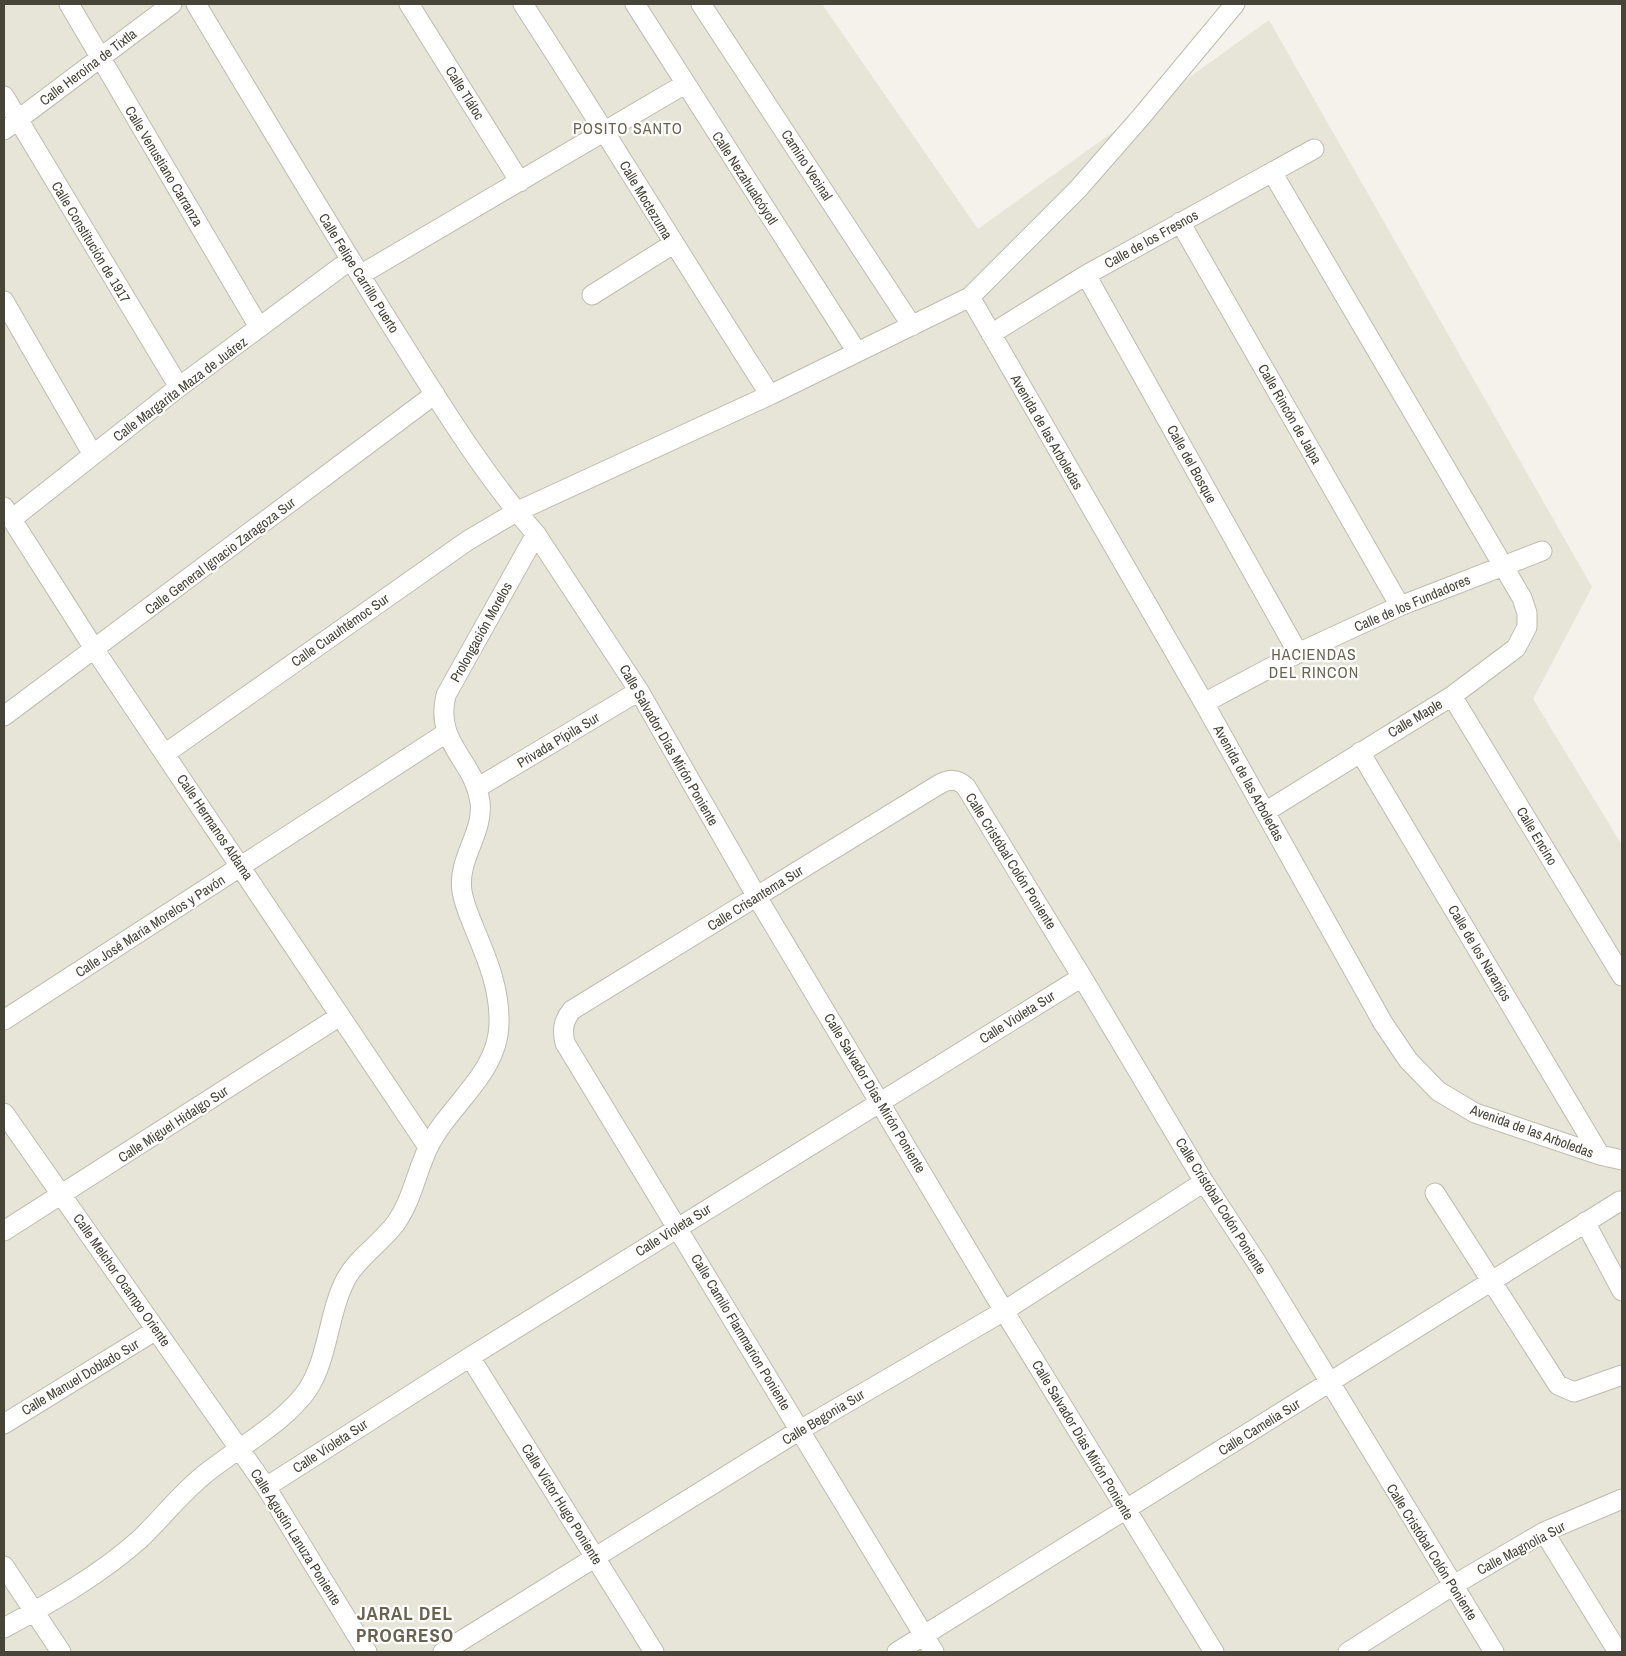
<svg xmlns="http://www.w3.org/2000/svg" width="1626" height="1656" viewBox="0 0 1626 1656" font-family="'Archivo Narrow',sans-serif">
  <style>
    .residential { fill: #e7e5d8 }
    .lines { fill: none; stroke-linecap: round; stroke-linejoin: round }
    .minor-casing { stroke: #bfbcad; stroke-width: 21 }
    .minor { stroke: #fff; stroke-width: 19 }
    .labels { text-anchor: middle; stroke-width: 4.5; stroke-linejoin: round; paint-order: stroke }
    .street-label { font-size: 14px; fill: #474438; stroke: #fff }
    .quarter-label { font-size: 16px; letter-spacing: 1px; fill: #696350; stroke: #fff }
    .district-label { font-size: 19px; font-weight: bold; letter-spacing: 1px; fill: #696350; stroke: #fff }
  </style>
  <rect width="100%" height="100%" fill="#f4f2ea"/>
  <!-- residential -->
  <path class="residential" d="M4 4H822L978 229 1269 20 1592 587 1533 699 1622 845V1652H4Z"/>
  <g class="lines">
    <defs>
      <path id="minor" d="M69 4 259 327
        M196 4C262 114 328 224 396 333 439 401 482 473 536 534L639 691 757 897 1004 1311 1214 1652
        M409 4 520 182
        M523 4C607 133 687 266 770 395
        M635 4 857 352
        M701 4 912 326
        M4 96 179 387
        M4 130 172 4
        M1180 222 1400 606
        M360 275 685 84
        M1086 275 1298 653
        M592 295 673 244
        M970 297 1204 703 1383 1023 1408 1060 1438 1091 1475 1113 1600 1155 1622 1160
        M4 301 93 455
        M991 334 1086 275 1314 149
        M4 507 95 650 428 1147
        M12 519 179 387 350 260
        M1452 696 1622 976
        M1204 703 1298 653 1400 606 1542 551
        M4 716 435 394
        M1360 752 1600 1155
        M166 753 467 541 516 512 770 395 970 297 1078 189 1141 117 1235 4
        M477 788 639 691
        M1265 812 1452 696 1516 648 1527 627V613L1522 598 1272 172
        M4 1020 446 733
        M4 1113 266 1487 367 1652
        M1435 1193 1558 1385 1574 1392 1622 1375
        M1585 1222 1622 1291
        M4 1231 340 1016
        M470 1357 654 1652
        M4 1424 156 1330
        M266 1487 470 1357 1082 977
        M1544 1532 1618 1652
        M4 1566 61 1652
        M4 1628C50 1603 100 1575 140 1539 162 1518 181 1493 205 1474 237 1448 286 1422 308 1389 329 1356 328 1313 346 1279 358 1257 381 1243 396 1223 412 1200 416 1173 428 1148 448 1105 498 1075 499 1024 500 990 488 961 475 930 470 917 464 905 462 891 457 859 484 833 480 802 474 759 434 744 446 695L536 534
        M443 1652 800 1430 1004 1311 1204 1182
        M897 1652 1620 1201
        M934 1652 565 1043C562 1030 563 1021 572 1010L938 785C949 779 957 778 966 787L1082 977 1204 1182 1261 1269 1494 1652
        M1348 1652 1452 1586 1544 1532 1622 1499"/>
    </defs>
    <!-- minor casing -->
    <use href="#minor" class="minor-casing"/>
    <!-- minor -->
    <use href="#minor" class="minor"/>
  </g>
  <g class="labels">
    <!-- street labels -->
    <g class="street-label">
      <text transform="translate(88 67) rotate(-37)" y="5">Calle Heroína de Tixtla</text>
      <text transform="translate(465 93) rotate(58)" y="5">Calle Tláloc</text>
      <text transform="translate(807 165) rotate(57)" y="5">Camino Vecinal</text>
      <text transform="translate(164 166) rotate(59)" y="5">Calle Venustiano Carranza</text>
      <text transform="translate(745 178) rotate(57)" y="5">Calle Nezahualcóyotl</text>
      <text transform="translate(646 200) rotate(59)" y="5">Calle Moctezuma</text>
      <text transform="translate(1151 239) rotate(-29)" y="5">Calle de los Fresnos</text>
      <text transform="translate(91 242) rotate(59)" y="5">Calle Constitución de 1917</text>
      <text transform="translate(359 273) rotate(58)" y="5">Calle Felipe Carrillo Puerto</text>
      <text transform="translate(180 389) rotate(-37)" y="5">Calle Margarita Maza de Juárez</text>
      <text transform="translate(1290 414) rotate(60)" y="5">Calle Rincón de Jalpa</text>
      <text transform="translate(1047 432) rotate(60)" y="5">Avenida de las Arboledas</text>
      <text transform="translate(1192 464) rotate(61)" y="5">Calle del Bosque</text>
      <text transform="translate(220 556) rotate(-37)" y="5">Calle General Ignacio Zaragoza Sur</text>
      <text transform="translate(1412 603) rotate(-23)" y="5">Calle de los Fundadores</text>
      <text transform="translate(340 630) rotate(-35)" y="5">Calle Cuauhtémoc Sur</text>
      <text transform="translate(481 632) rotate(-61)" y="5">Prolongación Morelos</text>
      <text transform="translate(1415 718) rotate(-31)" y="5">Calle Maple</text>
      <text transform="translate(558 740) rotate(-31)" y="5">Privada Pípila Sur</text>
      <text transform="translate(669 745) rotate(60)" y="5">Calle Salvador Días Mirón Poniente</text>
      <text transform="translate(1249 783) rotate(61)" y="5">Avenida de las Arboledas</text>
      <text transform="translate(215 827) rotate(56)" y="5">Calle Hermanos Aldama</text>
      <text transform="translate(1537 836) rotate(59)" y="5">Calle Encino</text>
      <text transform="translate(1011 861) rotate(58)" y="5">Calle Cristóbal Colón Poniente</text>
      <text transform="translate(755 898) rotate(-32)" y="5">Calle Crisantema Sur</text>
      <text transform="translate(150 926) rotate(-33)" y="5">Calle José María Morelos y Pavón</text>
      <text transform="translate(1480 953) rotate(59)" y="5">Calle de los Naranjos</text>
      <text transform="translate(1017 1017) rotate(-32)" y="5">Calle Violeta Sur</text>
      <text transform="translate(875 1093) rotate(59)" y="5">Calle Salvador Días Mirón Poniente</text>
      <text transform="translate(173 1124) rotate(-33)" y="5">Calle Miguel Hidalgo Sur</text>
      <text transform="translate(1532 1131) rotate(20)" y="5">Avenida de las Arboledas</text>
      <text transform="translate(1221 1206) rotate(58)" y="5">Calle Cristóbal Colón Poniente</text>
      <text transform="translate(673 1230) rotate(-32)" y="5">Calle Violeta Sur</text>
      <text transform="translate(122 1280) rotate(55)" y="5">Calle Melchor Ocampo Oriente</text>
      <text transform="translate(741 1332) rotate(59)" y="5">Calle Camilo Flammarion Poniente</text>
      <text transform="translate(80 1377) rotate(-31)" y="5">Calle Manuel Doblado Sur</text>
      <text transform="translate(823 1417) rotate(-31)" y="5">Calle Begonia Sur</text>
      <text transform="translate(1259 1427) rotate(-32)" y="5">Calle Camelia Sur</text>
      <text transform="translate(1083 1440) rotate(59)" y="5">Calle Salvador Días Mirón Poniente</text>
      <text transform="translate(330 1446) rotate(-33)" y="5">Calle Violeta Sur</text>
      <text transform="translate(562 1504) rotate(58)" y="5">Calle Víctor Hugo Poniente</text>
      <text transform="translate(296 1537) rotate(58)" y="5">Calle Agustín Lanuza Poniente</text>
      <text transform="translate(1521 1548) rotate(-28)" y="5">Calle Magnolia Sur</text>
      <text transform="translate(1432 1552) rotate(58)" y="5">Calle Cristóbal Colón Poniente</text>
    </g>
    <!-- quarter labels -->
    <g class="quarter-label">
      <text x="628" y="134">POSITO SANTO</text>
      <text x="1314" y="660">HACIENDAS<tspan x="1314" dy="18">DEL RINCON</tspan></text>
    </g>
    <!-- district labels -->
    <g class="district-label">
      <text x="405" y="1620">JARAL DEL<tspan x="405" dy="22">PROGRESO</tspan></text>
    </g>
  </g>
  <!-- border -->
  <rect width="1626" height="1656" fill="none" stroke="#474438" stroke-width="10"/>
</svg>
